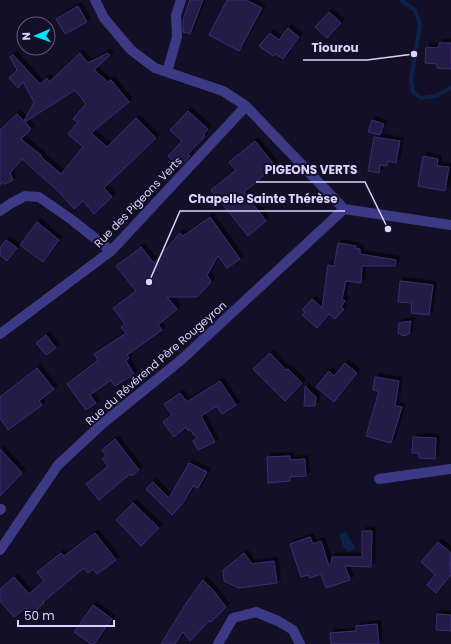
<svg xmlns="http://www.w3.org/2000/svg" width="451" height="644" viewBox="0 0 451 644" font-family="Poppins,sans-serif">
  <style>
    .water { fill: #0c2248 }
    .lines { fill: none; stroke-linecap: round; stroke-linejoin: round }
    .stream { stroke: #0c2248; stroke-width: 4 }
    .building { fill: #241b47; stroke: #3b2d73; fill-rule: evenodd; filter: url(#shadow) }
    .minor { stroke: #3d3a85; stroke-width: 10 }
    .labels { text-anchor: middle; stroke-width: 4; stroke-linejoin: round; paint-order: stroke }
    .street-label { font-size: 11px; fill: #d9d4ff; stroke: #130f26 }
    .leader { fill: none; stroke: #d9d4ff; stroke-width: 1.5 }
    .callout-dot { fill: #d9d4ff; stroke: #130f26; stroke-width: 1.5 }
    .callout-label { font-size: 12px; text-anchor: middle; font-weight: bold; fill: #d9d4ff; stroke: #130f26; stroke-width: 4; stroke-linejoin: round; paint-order: stroke }
  </style>
  <defs>
    <filter id="shadow"><feDropShadow dx="3.5" dy="-3.5" stdDeviation="0" flood-color="#0009"/></filter>
  </defs>
  <rect width="100%" height="100%" fill="#130f26"/>
  <!-- water -->
  <path class="water" d="M346 532 356 549 349 552 343 547 339 534Z"/>
  <g class="lines">
    <!-- stream -->
    <path class="stream" d="M401 0 415 10 420 25 411 79 413 92 421 98 436 96 451 88"/>
  </g>
  <!-- building -->
  <path class="building" d="M190 0H203L190 34 183 32V20Z
    M227 0H246L262 8 239 51 209 35Z
    M78 6 87 22 65 34 56 19Z
    M329 12 341 23 327 38 315 27Z
    M288 28 299 37 283 59 276 54 273 56 259 46 270 33 279 40Z
    M439 43H451V69L437 68V64L425 63 426 47 438 48Z
    M80 53 88 63 108 53 110 55 94 70 108 82 111 80 129 102 91 133 107 147 136 118 156 138 104 188 112 197 94 214 83 201 74 209 59 192 22 159 10 173 13 180 5 184 2 182 0 185V130L17 114 24 121 34 102 23 82 18 88 9 78 17 70 10 57 13 55 40 84 47 78 49 82ZM75 90 86 104 73 119 78 122 68 134 83 147 61 174 41 157 42 156 21 139 31 129 25 122Z
    M188 111 208 129 203 135 205 136 188 154 190 156 179 168 168 156 182 141 170 130Z
    M372 120 384 124 380 135 368 132Z
    M374 137 400 141 396 163 388 161 387 166 380 165 379 173 368 171Z
    M255 141 275 166 244 192 266 221 248 236 211 190 236 170 229 162Z
    M423 156 438 159 437 166 449 167 445 191 418 186Z
    M210 217 240 259 227 268 218 256 207 275 211 282 197 297H167L177 309 158 325 162 330 127 355 129 358 126 361 134 374 115 386 111 380 90 395 96 403 86 410 67 384 98 360 94 354 126 333 121 327 125 324 113 308 136 291 116 266 141 247 154 263 180 233 183 236Z
    M37 222 59 240 43 262 20 245Z
    M6 240 17 248 7 261 0 255V248Z
    M338 243 356 246 355 248 360 249V254L396 260 395 266H362L361 283 346 281 342 299 345 301 341 307 344 309 335 319 329 314 317 328 302 315 305 312 302 310 312 299 322 308 328 265 334 266Z
    M400 281 433 285 429 315 411 313 412 303 398 302Z
    M411 321 409 334 403 336 398 333 399 323Z
    M46 335 56 348 46 355 36 343Z
    M270 353 286 370 288 369 302 383 285 401 253 369Z
    M345 363 357 373 334 402 316 387 329 371 334 376Z
    M37 368 54 389 39 401 42 405 8 430 0 418V397Z
    M375 377 399 381 395 406 402 407 391 443 366 436 379 391 373 390Z
    M220 381 236 405 222 414 217 406 201 416 215 442 198 450 193 441 197 438 189 429 188 431 186 427 174 437 163 422 172 415 164 404 180 393 187 402Z
    M305 386 316 397 315 406H304Z
    M413 437 436 438 435 459 419 458V453H412Z
    M115 439 139 470 132 476 130 474 99 500 86 484 108 466 102 459 106 456 102 450Z
    M0 449 22 473 0 496Z
    M290 456V460L305 459 306 476 290 477V481L268 483 267 457Z
    M189 463 207 472 198 488 193 486 183 503 172 515 146 489 153 482 169 498Z
    M133 503 159 528 141 546 116 520Z
    M362 531H372L371 567 345 566 350 580 326 588 321 574 310 578 308 575 301 577 290 544 310 537 313 544 321 541 329 566 331 565 332 557H362Z
    M95 533 116 560 97 574 93 569 88 573 84 568 43 602 44 603 33 613 25 608 14 617 0 601V589L14 577 29 594 44 581 37 572 61 553 64 556Z
    M438 542 450 552 451 575 436 593 427 585 435 575 421 562Z
    M244 553 252 564 274 561 277 583 239 588 224 581 223 570Z
    M203 580 213 590 226 607 211 622 209 621 190 641 183 632 175 644H161L187 602Z
    M93 605 112 619 94 644H91L74 632Z
    M437 614 451 615V631L436 630Z
    M377 624 379 644H331L330 633 356 631V626Z"/>
  <g class="lines">
    <!-- minor -->
    <path class="minor" d="M95 0 104 18 131 50 155 68 223 91 246 106 344 209 451 225
      M167 72 177 37 176 15 181 0
      M0 211 10 204 25 196 39 197 72 220 111 251
      M0 334 111 251 246 106
      M379 479 451 469
      M0 510 1 509
      M0 550 58 465 102 424 181 360 344 209
      M218 644 233 618 256 612 278 621 293 630 300 644"/>
  </g>
  <g class="labels">
    <!-- street labels -->
    <g class="street-label">
      <text transform="translate(138 202) rotate(-46)" y="4">Rue des Pigeons Verts</text>
      <text transform="translate(156 363) rotate(-41)" y="4">Rue du Révérend Père Rougeyron</text>
    </g>
  </g>
  <!-- callouts -->
  <path class="leader" d="M414 54L367 60H303M388 229L365 182H256M149 282L180 211H345"/>
  <g class="callout-dot">
    <circle cx="414" cy="54" r="4"/>
    <circle cx="388" cy="229" r="4"/>
    <circle cx="149" cy="282" r="4"/>
  </g>
  <g class="callout-label">
    <text x="335" y="52">Tiourou</text>
    <text x="311" y="174">PIGEONS VERTS</text>
    <text x="263" y="203">Chapelle Sainte Thérèse</text>
  </g>
  <!-- north arrow -->
  <g transform="translate(36 36) rotate(268)"><circle r="19" fill="#130f26" stroke="#625e7d"/>
  <path d="M0-3L7 15L0 10L-7 15Z" fill="#00e5ff"/>
  <text y="-6" font-size="11" font-weight="bold" text-anchor="middle" fill="#d9d4ff">N</text>
  </g>
  <!-- scale -->
  <path d="M18 620v6h96v-6" fill="none" stroke="#d9d4ff" stroke-width="2"/>
  <text x="24" y="620" font-size="12" fill="#d9d4ff" stroke="#130f26" stroke-width="3" paint-order="stroke">50 m</text>
</svg>
